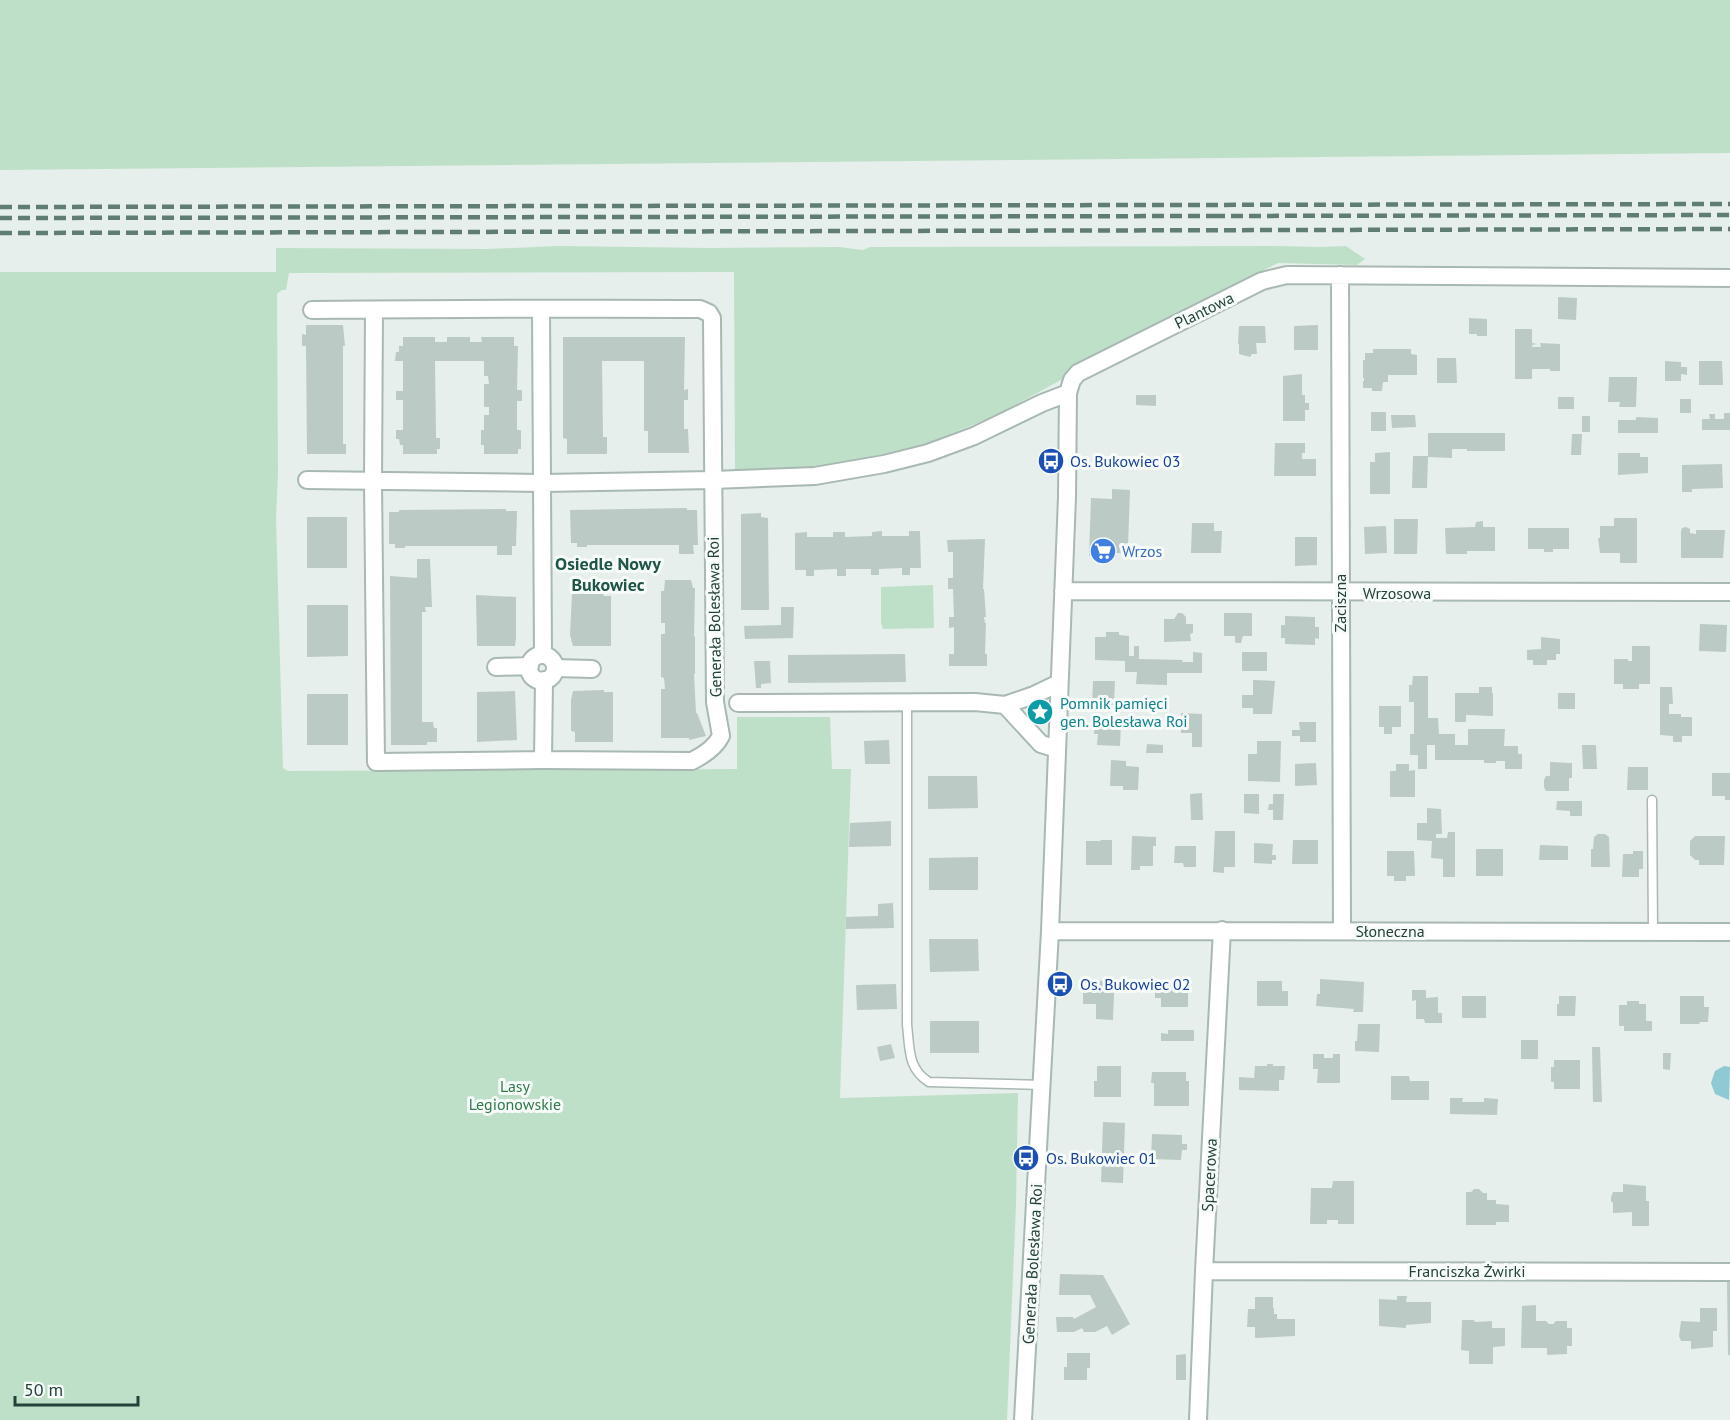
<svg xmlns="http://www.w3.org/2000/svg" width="1730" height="1420" viewBox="0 0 1730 1420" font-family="'PT Sans',sans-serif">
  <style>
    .green { fill: #bfe0c8 }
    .water { fill: #8ec9d4 }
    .building { fill: #bbcac4 }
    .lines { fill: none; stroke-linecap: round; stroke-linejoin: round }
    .lane-casing { stroke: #a8b8b2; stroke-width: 11 }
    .street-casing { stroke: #a8b8b2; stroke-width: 20 }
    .lane { stroke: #fff; stroke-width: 8 }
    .street { stroke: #fff; stroke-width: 16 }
    .rail { stroke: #5f7d75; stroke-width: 4.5; stroke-dasharray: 12 6; stroke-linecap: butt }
    .labels { text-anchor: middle; stroke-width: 6; stroke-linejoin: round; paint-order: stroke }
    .street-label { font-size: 16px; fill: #24423a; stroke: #f7fbf9 }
    .transit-label { font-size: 16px; fill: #164399; stroke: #f7fbf9; text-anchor: start }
    .shop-label { font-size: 16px; fill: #366cbe; stroke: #f7fbf9; text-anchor: start }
    .culture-label { font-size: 16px; fill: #0d838f; stroke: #f7fbf9; text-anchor: start }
    .park-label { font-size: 16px; fill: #2d7a4b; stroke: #f7fbf9 }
    .neighbourhood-label { font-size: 18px; font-weight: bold; fill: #1f5548; stroke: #f7fbf9 }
  </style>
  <rect width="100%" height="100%" fill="#e6efeb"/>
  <!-- green -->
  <path class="green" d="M0 0H1730V153L0 170Z
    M559 246 710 248 839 247 863 250 870 247 1273 246 1321 247 1346 246 1365 259 1357 265 1278 263 1068 370 1061 380 997 415 928 443 832 466 735 473 734 272 289 273 286 290H282L277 294 278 475 276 517 283 768 288 771 737 769V717H830L832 769H851L840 1098 1018 1093 1016 1204 1007 1420H0V272H276V248L487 249Z
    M933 585 934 628 883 629 881 623V587Z"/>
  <!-- water -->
  <path class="water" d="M1724 1066 1730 1067 1729 1100 1715 1094 1711 1083 1715 1071Z"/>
  <!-- building -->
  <path class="building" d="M1558 297 1577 298 1576 320 1558 319Z
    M1469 318 1487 319V336H1477V334H1469Z
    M306 325H343L345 346H343V444H346V454H307L306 346H302V334L306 335Z
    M1318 325V350H1294V326Z
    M1239 326H1265L1266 343H1256L1257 354H1252L1250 357 1239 354V344H1238Z
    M1515 329H1532V343L1537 344 1532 345V347H1541L1540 343 1560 344V371H1550V369H1532V379H1515Z
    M403 337H435V342H447V337H470V342H482L481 337H514V346H518L517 390H522V401H517V430H521V449H518V454H484V445H481V430H484V415H489V407H484V384H489L488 376H484V361H435L436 438H440V449H437V454H403V445H400L399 439H396V430H403V400H396V391H403V361H395L396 352H399V346H403Z
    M563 337H685L684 390 688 389V400H684V429H688L689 453H648V431H644V361H602L603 437H607V454H567V439L563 438Z
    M1373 349H1411V354L1417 355V375H1388V382H1383L1382 391H1372V388H1363V381H1364V378H1363V360H1365V353H1373Z
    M1437 358H1456L1457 383H1437Z
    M1665 361 1681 362V367H1687V375L1681 374V381H1665Z
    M1699 361H1722L1723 385H1699Z
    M1302 374V395H1305V403H1309V410H1305V421H1283V376Z
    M1609 377H1637L1636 407H1619L1620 402H1608Z
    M1136 395H1156V406L1136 405Z
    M1558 397H1574V409H1558Z
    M1680 399H1691V413H1680Z
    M1371 412H1386V431H1371Z
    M1724 413H1730V430H1702V419H1710L1709 414H1715V419H1724Z
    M1391 415H1415L1416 427 1392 428Z
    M1582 416H1590V432H1582Z
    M1636 417 1658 418V433H1618V420H1636Z
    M1428 433H1505V451H1467V449H1452V458L1428 457Z
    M1572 434H1582L1581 455H1571Z
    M1275 443H1305V453H1302V459H1316V476H1274Z
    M1390 452V494H1370V462H1375V453Z
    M1618 453H1640V457H1648V473L1618 475Z
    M1413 456H1428L1427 488H1412Z
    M1722 464 1723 488 1692 489V492H1682V465Z
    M1112 489 1130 490 1128 547H1124L1123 553H1116V557L1104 559 1102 556 1100 558H1095L1094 556H1089L1091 498 1112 499Z
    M687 508V510H697L698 545H693L694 554H679V545H587V547H577V543H571L570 510Z
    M506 509V511H517L516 546H512V555H497V546H405V548H395V544H389V512H399V510Z
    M761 513V517L768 518 769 610H741V514Z
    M307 517H347V568H307Z
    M1614 518H1637V563H1620V553H1600L1598 538H1600V526H1614Z
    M1394 519H1418L1417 554H1394Z
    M1483 521V527H1495V551H1467V554H1446L1445 528 1475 527 1476 522Z
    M1192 523H1214V531H1222L1221 553H1191Z
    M1386 526 1387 553 1365 554 1364 527Z
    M1686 527 1690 529V533L1696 534V530H1725L1723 558H1681V531L1682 528Z
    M1528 528H1569V549H1553V552H1544V549H1528Z
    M882 531V536H909V531H920L921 568H910V575H902V568L879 569V575H871V569H846V576H837V569L814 570V576H806V570H795V533L807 532V537H833V532H845V537L872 536V532Z
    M1295 537H1317V565L1295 566Z
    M985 539 983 589H984L986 617H984L985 623H986L985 654H987V666H949V654H954V627L949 628V617H954L953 589H948V578H953V552H948L947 540Z
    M417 559H430L432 607H425L426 612H422V722H433L434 728H437V742H427V745H391L390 576 417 578Z
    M665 580H691L693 588H695L694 636 695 637V674H694L696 713H697L706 736 689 740V738H661V689H665L664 678 661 677V634H665V623H661V591H664Z
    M572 594H603L604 596H611V646H573L570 635Z
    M476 595 516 597V638L515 646H477Z
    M307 605H348V656L307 657Z
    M781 607H794L793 638 745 639 744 626 781 625Z
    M1178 613H1182L1186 617V624H1193V633L1190 634 1191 641 1164 642V619H1174Z
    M1224 613H1252V636H1243L1241 643H1236L1235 641V636H1224Z
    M1285 616 1315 617V627H1319V639L1315 638V645L1285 644V638H1281V625H1285Z
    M1700 624 1727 625 1726 652 1699 651Z
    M1106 632H1119V635L1129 636V656H1134V646H1139V659L1183 660 1182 662H1193V652L1202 653V673H1167V685L1136 684 1137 672H1125V661L1095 660V637H1106Z
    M1541 637 1560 639V654H1556V660H1547V665H1533V660H1527V650L1541 649Z
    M1632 646H1650V684H1639V689H1623V684H1614V659H1628V661H1632Z
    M1242 652H1267V671H1242Z
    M905 654 906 682 788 683V655Z
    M754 661H770L771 683 761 684V688H756Z
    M1413 676H1428V718H1438L1439 734H1455V745H1468V729H1505L1504 746H1518V754H1522V769H1505V761H1496V763H1484V760H1435V745H1427V769H1418V755H1410V734H1414V702H1409V685H1412Z
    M1253 680 1275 681 1272 714H1253V708H1242V695H1253Z
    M1093 681H1115L1114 705H1092Z
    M1479 687H1492V693H1493V716L1466 715V722H1455V693H1479Z
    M1660 687H1672L1673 704H1669V714H1681V717H1692V736H1682V742H1673V736L1660 735Z
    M604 690V692H613V742H575V732L571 731V700L573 691Z
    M515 691 517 740 477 742V692Z
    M1558 693H1575V709H1558Z
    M307 694H348V745H307Z
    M1379 706H1401V727H1392V734H1384V727H1379Z
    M1181 713 1202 714V747H1192V733H1181Z
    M1095 722 1121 723 1120 746 1097 745 1098 734H1094Z
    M1299 722H1316V742H1300V736H1292V730H1300Z
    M889 740 890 764H865L864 741Z
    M1257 741H1281L1280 782 1248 781V754H1257Z
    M1147 744 1163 745V753H1146Z
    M1582 745H1596L1597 769H1583Z
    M1111 760 1126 761V766L1139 767 1138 790H1123V786H1110Z
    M1550 762 1572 763V778H1569V791H1546L1544 787V780L1546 776H1550Z
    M1316 763 1317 785 1295 786V764Z
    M1396 764H1409V771L1415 770V797H1390V771H1396Z
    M1628 767H1648V790H1627Z
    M1712 773H1730V800H1725V796H1712Z
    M928 776H977L978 808 928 809Z
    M1202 793 1203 820H1191L1190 794Z
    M1244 794H1259V814L1244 813Z
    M1273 794H1284L1283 820H1273V810H1268L1269 804H1273Z
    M1557 801H1582V816H1570V811L1556 810Z
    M1427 808 1441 809 1442 834H1436V838H1447L1448 832H1455V877H1443V859L1431 858 1432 841 1417 840V823H1427Z
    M891 821V846L849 847 850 823Z
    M1215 831H1235V867H1224V873L1213 872Z
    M1598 834H1605L1609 837 1610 867H1591V849H1593L1594 837Z
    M1132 836 1156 837V846H1153V866H1140V870H1131Z
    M1695 836H1725L1724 865H1699V860H1695L1690 855V841Z
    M1101 840H1112V865H1086V841H1100Z
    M1293 840H1318V864H1292Z
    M1254 843 1273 844 1272 855H1276V860H1272V864L1254 863Z
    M1540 845 1568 846V860H1539Z
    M1175 846H1196V867H1184L1183 863H1174Z
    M1476 849H1503V876H1476Z
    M1387 851H1414L1415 876H1406V881H1394V876H1387Z
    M1633 851H1643V869H1639V877H1622L1623 854H1633Z
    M978 857V890H929V858Z
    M893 903 894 928 846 929V917L878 916V904Z
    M929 939H978L979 971 930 972Z
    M1320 979 1364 982 1363 1012H1353L1354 1009 1316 1006 1317 994H1320Z
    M1086 980 1105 981V993H1114L1113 1020 1096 1019V1004H1083V991H1085Z
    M1161 981H1188V1007H1161V998H1155V989H1161Z
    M1257 981H1282V991H1288V1006H1257Z
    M896 984 897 1009 857 1010 856 985Z
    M1412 990H1426V998L1438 997V1013H1442V1023H1425L1424 1019H1416V1000L1412 1001Z
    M1462 996H1486V1018H1462Z
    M1559 996H1576L1575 1016H1557V1004H1559Z
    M1680 996H1704V1007H1709L1708 1022H1700L1699 1024H1680Z
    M1627 1001H1639V1004H1646V1021H1652V1031H1624V1026H1619V1005H1627Z
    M930 1021H979V1053H930Z
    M1358 1024H1380L1379 1052 1355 1051V1041H1357Z
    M1168 1030H1194V1041H1161V1033L1168 1034Z
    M1521 1040H1538V1059H1521Z
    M891 1044 895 1058 880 1061 877 1047Z
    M1592 1047H1600L1602 1102H1593Z
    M1663 1053H1671L1670 1070 1663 1069Z
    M1313 1054H1324V1058H1333V1054H1340V1083H1317L1318 1069H1313Z
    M1554 1060H1580V1089H1554V1082H1551V1067H1554Z
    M1267 1064H1273V1066H1285L1284 1080H1279V1091L1239 1090V1077L1254 1078 1255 1066H1267Z
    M1097 1066H1121V1097H1094V1081H1097Z
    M1152 1072H1186V1081H1189V1106H1154V1083H1151Z
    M1391 1076H1409L1410 1081H1429V1100H1391Z
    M1450 1098H1463L1462 1102H1484V1098L1498 1099 1497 1115 1450 1114Z
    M1103 1122 1125 1123 1123 1183 1101 1182Z
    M1152 1134 1182 1135V1144H1187V1150H1182L1181 1160 1151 1159Z
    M1333 1181H1354V1224H1338V1220H1327V1224H1310L1311 1188H1332Z
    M1623 1184 1646 1186V1201H1649V1226H1632V1212L1613 1213V1203L1611 1201V1197L1613 1192H1623Z
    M1474 1189H1479L1483 1193H1487V1200H1496V1204L1509 1205V1222H1496V1225H1466V1192H1471Z
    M1060 1274 1103 1275 1130 1324 1112 1335 1107 1326 1095 1332H1084L1082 1328 1074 1332H1057L1056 1317H1073L1074 1319 1076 1318 1096 1307 1090 1295H1059Z
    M1727 1281H1730V1355H1728Z
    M1397 1296H1407L1406 1302H1431V1323L1406 1325V1328L1379 1326V1299L1397 1300Z
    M1255 1297H1273V1308H1274V1314H1277V1319H1295V1336L1255 1338V1327H1247L1248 1309H1255Z
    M1536 1305V1321H1546L1549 1324H1553L1556 1321H1567V1328H1572V1346H1567V1354L1547 1355V1348H1521L1522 1306Z
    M1700 1308H1717V1331H1713V1347L1691 1349V1341H1681L1679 1336 1681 1321 1700 1322Z
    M1462 1320H1474L1475 1322 1492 1321V1328H1505V1346L1493 1347V1364H1469V1351L1461 1350Z
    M1067 1353H1090V1368H1087V1380H1064V1367H1067Z
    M1186 1354V1380H1176V1355Z"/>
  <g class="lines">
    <defs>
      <path id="lane" d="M907 703V1025C910 1048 907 1068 929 1082L1043 1085
        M1652 800 1653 932"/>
      <path id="street" d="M1340 275 1342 931
        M541 309 543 655
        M312 310C441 309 571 308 700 309L709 313 712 318 715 702 721 736C715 748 704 755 692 761L543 760 376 762 373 482 374 310
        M307 480 543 483 713 480 815 476 884 464 928 453 974 436 1042 403 1068 393
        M1063 591 1730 592
        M529 668a13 13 0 1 1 26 0a13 13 0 1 1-26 0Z
        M496 667 530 666
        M555 668 592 669
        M738 703 975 702 1005 705 1034 695 1059 683
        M1005 705 1041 744 1057 749
        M543 760 544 680
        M1050 931 1730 932
        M1204 1271 1730 1272
        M1023 1420 1050 931 1067 497 1068 393 1072 380 1078 373 1262 281 1287 275 1730 278
        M1198 1420 1204 1271 1222 930"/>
    </defs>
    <!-- lane casing -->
    <use href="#lane" class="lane-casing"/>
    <!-- street casing -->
    <use href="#street" class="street-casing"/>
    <!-- lane -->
    <use href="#lane" class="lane"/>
    <!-- street -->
    <use href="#street" class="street"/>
    <!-- rail -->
    <path class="rail" d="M0 207 1730 204
      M1213 216 1730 215
      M0 218 1219 216
      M0 233 1730 229"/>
  </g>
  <!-- icons -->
  <defs>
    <symbol id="bus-disc" viewBox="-11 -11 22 22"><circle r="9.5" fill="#1a4fb4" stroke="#f7fbf9"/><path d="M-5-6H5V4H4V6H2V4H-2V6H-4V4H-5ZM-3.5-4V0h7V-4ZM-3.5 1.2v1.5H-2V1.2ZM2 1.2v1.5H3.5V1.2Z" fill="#fff"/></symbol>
    <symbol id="supermarket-disc" viewBox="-11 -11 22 22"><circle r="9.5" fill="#3f7fe0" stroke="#f7fbf9"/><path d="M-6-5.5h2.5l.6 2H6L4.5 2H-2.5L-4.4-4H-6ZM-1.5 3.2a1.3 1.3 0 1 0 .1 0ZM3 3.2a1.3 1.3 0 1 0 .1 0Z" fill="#fff"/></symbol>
    <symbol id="sight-disc" viewBox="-11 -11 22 22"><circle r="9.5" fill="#0f9aa8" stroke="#f7fbf9"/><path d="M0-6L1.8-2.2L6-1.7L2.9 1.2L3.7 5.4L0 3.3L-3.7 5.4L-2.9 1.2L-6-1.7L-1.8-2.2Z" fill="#fff"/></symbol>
  </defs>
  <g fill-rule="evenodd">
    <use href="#bus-disc" x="1036" y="446" width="30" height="30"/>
    <use href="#supermarket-disc" x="1088" y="536" width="30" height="30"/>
    <use href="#sight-disc" x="1025" y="697" width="30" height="30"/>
    <use href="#bus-disc" x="1045" y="969" width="30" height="30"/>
    <use href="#bus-disc" x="1011" y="1143" width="30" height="30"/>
  </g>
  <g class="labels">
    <!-- street labels -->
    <g class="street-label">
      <text transform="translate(1204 310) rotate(-26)" y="6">Plantowa</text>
      <text x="1397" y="599">Wrzosowa</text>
      <text transform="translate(1340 603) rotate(-90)" y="6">Zaciszna</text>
      <text transform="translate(714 617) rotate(-91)" y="6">Generała Bolesława Roi</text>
      <text x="1390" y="937">Słoneczna</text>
      <text transform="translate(1209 1175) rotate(-87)" y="6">Spacerowa</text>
      <text transform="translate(1032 1264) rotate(-87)" y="6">Generała Bolesława Roi</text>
      <text x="1467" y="1277">Franciszka Żwirki</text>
    </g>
    <!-- transit labels -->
    <g class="transit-label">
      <text x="1070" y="467">Os. Bukowiec 03</text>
      <text x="1080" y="990">Os. Bukowiec 02</text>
      <text x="1046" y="1164">Os. Bukowiec 01</text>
    </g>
    <!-- shop labels -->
    <g class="shop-label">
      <text x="1122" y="557">Wrzos</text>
    </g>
    <!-- culture labels -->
    <g class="culture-label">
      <text x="1060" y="709">Pomnik pamięci<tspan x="1060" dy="18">gen. Bolesława Roi</tspan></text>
    </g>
    <!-- park labels -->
    <g class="park-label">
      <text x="515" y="1092">Lasy<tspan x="515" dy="18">Legionowskie</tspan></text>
    </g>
    <!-- neighbourhood labels -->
    <g class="neighbourhood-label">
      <text x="608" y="570">Osiedle Nowy<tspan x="608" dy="21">Bukowiec</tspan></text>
    </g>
  </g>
  <!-- scale -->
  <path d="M15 1396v9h123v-9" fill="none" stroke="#24423a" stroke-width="3"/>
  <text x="24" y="1396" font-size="18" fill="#24423a" stroke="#f7fbf9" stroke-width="4.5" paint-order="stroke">50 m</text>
</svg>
